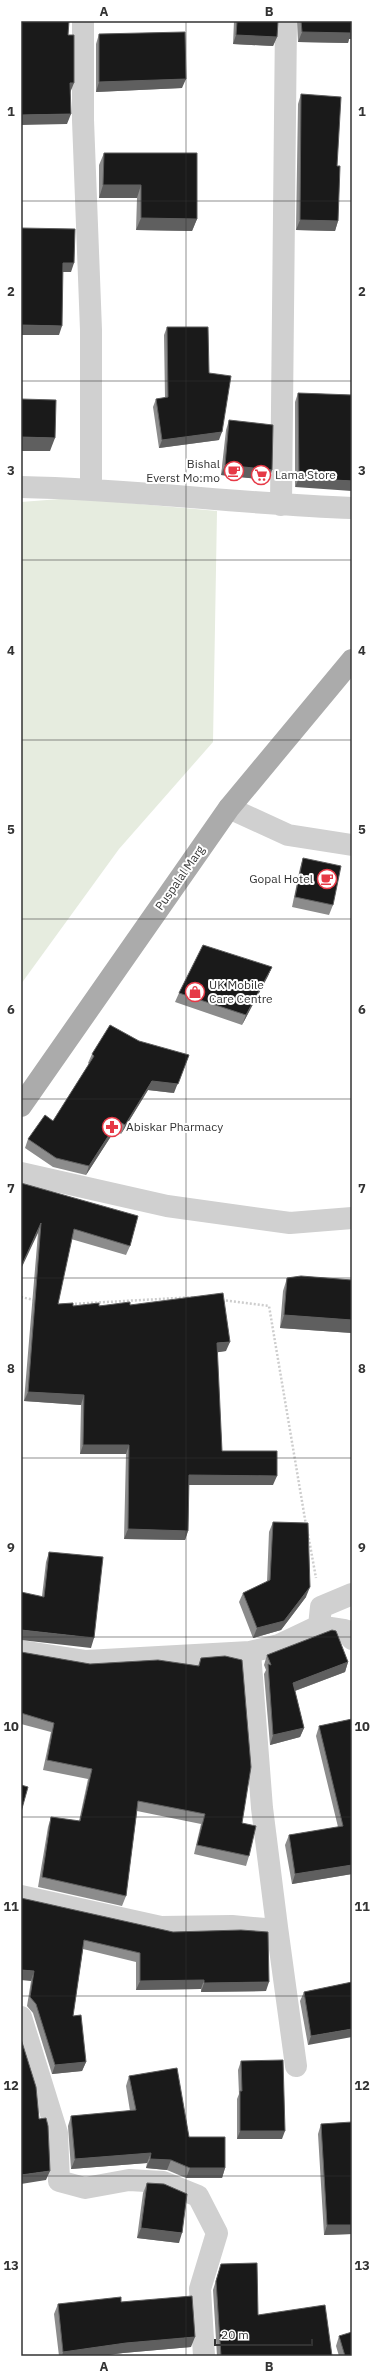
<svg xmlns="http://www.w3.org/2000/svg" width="373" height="2377" viewBox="0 0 373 2377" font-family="'IBM Plex Sans',sans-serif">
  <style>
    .green { fill: #e6ecdf }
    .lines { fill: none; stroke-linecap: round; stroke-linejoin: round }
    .path { stroke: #cdcdcd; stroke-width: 2.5; stroke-dasharray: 2 2; stroke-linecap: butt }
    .minor { stroke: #d0d0d0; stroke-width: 22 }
    .primary { stroke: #ababab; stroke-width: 22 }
    .wall { fill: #8c8c8c }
    .shaded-wall { fill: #5f5f5f }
    .building { fill: #1a1a1a; stroke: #5f5f5f }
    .grid { fill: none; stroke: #333; stroke-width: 1; stroke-opacity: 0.55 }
    .labels { text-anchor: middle; stroke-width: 4; stroke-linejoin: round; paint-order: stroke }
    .poi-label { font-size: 12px; fill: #333; stroke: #fff; text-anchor: start }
    .street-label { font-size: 12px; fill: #333; stroke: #fff }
    .neatline { fill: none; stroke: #333; stroke-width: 1.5 }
    .grid-label { font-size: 13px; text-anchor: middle; font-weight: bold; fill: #333 }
  </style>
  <rect width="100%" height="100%" fill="#fff"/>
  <!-- green -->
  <path class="green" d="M73 498 217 511 213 742 119 849 21 984V502Z"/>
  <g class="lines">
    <!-- path -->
    <path class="path" d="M21 1297 34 1300
      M222 1300 269 1306 306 1525
      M71 1304 195 1297
      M308 1534 316 1578"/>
    <!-- minor -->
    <path class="minor" d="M83 21V120L91 330V488
      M21 487C132 489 241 504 352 508
      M281 505 286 21
      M229 808 288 835 352 845
      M21 1173 167 1206 290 1223 352 1218
      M319 1626 345 1630 352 1639
      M21 1651 86 1661 250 1652 279 1645 319 1626 321 1607 352 1594
      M21 1896 161 1927 232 1926 265 1929 277 1927 262 1808 250 1652
      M277 1927 296 2066
      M21 2017 57 2133 59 2181 85 2188 129 2180 163 2182 198 2196 217 2233 200 2289 204 2356"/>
    <!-- primary -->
    <path class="primary" d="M21 1106 229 808 352 660"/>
  </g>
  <!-- wall -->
  <path class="wall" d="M234 21H278L277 37 273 46 233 44Z
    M297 21H352L349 39 348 43 298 42Z
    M99 34 182 88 96 92V44Z
    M301 94 337 166 338 221 335 231 296 230 298 104Z
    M104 153 197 219 192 231 136 230 137 198H99V165Z
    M167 327 209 373 219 440 159 448 153 407 156 399 165 398 164 335Z
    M298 393 352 395 295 487V402Z
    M229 420 269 480 221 475 226 430Z
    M303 858 333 905 329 915 292 907 300 868Z
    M272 967 268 976 242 1025 175 1002 179 993Z
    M92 1054 174 1093 148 1090 121 1134 115 1130 86 1175 53 1167 25 1148 28 1139 53 1121 89 1064 88 1063Z
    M21 1183 130 1246 126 1255 71 1239 58 1304 73 1306 130 1305 226 1351 217 1352 222 1451 273 1485H189L188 1531 185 1540 124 1539 126 1454H80L81 1405 24 1401 38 1233Z
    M287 1278 352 1280V1333L280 1328 283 1291Z
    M273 1522 306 1597 281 1630 253 1638 239 1602 243 1593 267 1582 269 1532Z
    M49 1552 91 1648 42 1596 46 1562Z
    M21 1652 90 1664 198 1666 201 1658 242 1823 249 1856 246 1866 194 1854 201 1824 137 1811 126 1896 122 1906 38 1887 48 1827 51 1817 79 1821 88 1779 43 1770 51 1732 21 1724Z
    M267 1655 348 1662 345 1672 295 1691 304 1728 300 1737 270 1745 264 1674 266 1670 264 1665Z
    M352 1719V1874L292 1884 285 1845 289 1835 338 1827 316 1736 319 1726Z
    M22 1899 266 1991 201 1992V1989L136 1990V1962L83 1949 73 2016 86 2062 82 2071 52 2074 33 2013 27 2006 31 1981Z
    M352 1982 308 2045 300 2001 304 1992Z
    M241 2061 282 2139H237V2099L239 2094 238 2070Z
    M129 2076 189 2137 225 2168 222 2178H186L167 2170 146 2168 147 2163 71 2169 68 2126 71 2116 130 2111 126 2086Z
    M321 2124 352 2234 324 2235 318 2134Z
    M147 2183 179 2243 137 2238 143 2193Z
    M221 2264 258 2315 332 2356H217L213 2290Z
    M121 2302 191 2347 123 2353 101 2356H59L54 2314 58 2304Z
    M339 2336 352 2356H339L336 2346Z"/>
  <!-- shaded-wall -->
  <path class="shaded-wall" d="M351 30H352V39H349L348 43 298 42 302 32Z
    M236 35 277 37 273 46 233 44Z
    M186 79 182 88 96 92 99 82Z
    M70 83H74L70 93H66Z
    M71 114 67 124 21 125V115Z
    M103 185H141L137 198H99Z
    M141 218 197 219 192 231 136 230Z
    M300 220 338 221 335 231 296 230Z
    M63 263H74L71 272H60Z
    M21 325 62 326 59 335H21Z
    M222 432 219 440 159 448 162 440Z
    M21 437 55 438 50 451H21Z
    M225 465 272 470 269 480 221 475Z
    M299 478 352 481V491L295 487Z
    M272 967 268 976 242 1025 246 1015Z
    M189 1055 174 1093 148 1090 121 1134 125 1125 152 1081Z
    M118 1121 115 1130 86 1175 89 1166Z
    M41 1223 38 1233 21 1269V1267Z
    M284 1315 352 1320V1333L280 1328Z
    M230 1342 226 1351 213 1353 217 1343Z
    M28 1392 84 1395 81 1405 24 1401Z
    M83 1445H129L126 1454H80Z
    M189 1475 277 1476 273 1485H186Z
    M128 1529 188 1531 185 1540 124 1539Z
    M310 1587 306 1597 281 1630 253 1638 257 1628Z
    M21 1630 94 1638 91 1648 21 1640Z
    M348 1662 345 1672 289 1693 293 1683Z
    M304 1728 300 1737 270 1745 273 1735Z
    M352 1865V1874L292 1884 295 1874Z
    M21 1970 34 1971 31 1981 21 1980Z
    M204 1980 201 1989 136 1990 140 1981Z
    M269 1982 266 1991 201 1992 204 1983Z
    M352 2029V2037L308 2045 311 2036Z
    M86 2062 82 2071 52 2074 55 2065Z
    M240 2131H285L282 2139H237Z
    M151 2153 147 2163 71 2169 75 2159Z
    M150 2159 171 2160 167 2170 146 2168Z
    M190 2168H225L222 2178H186Z
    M50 2171 46 2180 21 2184V2175Z
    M327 2225H352V2234L324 2235Z
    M141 2228 182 2233 179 2243 137 2238Z
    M195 2337 191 2347 123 2353 101 2356H62L63 2352 126 2343Z"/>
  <!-- building -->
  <path class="building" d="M21 21H69L68 35H74V83H70L71 114 21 115Z
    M237 21H278L277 37 236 35Z
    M301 21H352V30H351V33L302 32Z
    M185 32 186 79 99 82V34Z
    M301 94 341 97 337 166H340L338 221 300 220Z
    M104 153H197V219L141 218V185H103Z
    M21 228 75 229 74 263H63L62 326 21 325Z
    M167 327H208L209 373 231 376 222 432 162 440 156 399 168 397Z
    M298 393 352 395V481L299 478Z
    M21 399 56 400 55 438 21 437Z
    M229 420 273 425 272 470 225 465Z
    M303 858 341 866 333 905 295 897Z
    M203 945 272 967 246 1015 179 993Z
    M110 1025 139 1041 189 1055 178 1084 152 1081 125 1125 118 1121 89 1166 56 1158 28 1139 45 1115 53 1121 94 1056 92 1054Z
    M21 1183 138 1216 130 1246 74 1229 58 1304 73 1303V1306L99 1303V1306L130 1302V1305L223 1293 230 1342 217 1343 222 1451H277V1476L189 1475 188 1531 128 1529 129 1445H83L84 1395 28 1392 41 1223 21 1267Z
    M301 1276 352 1280V1320L284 1315 287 1278Z
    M273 1522 308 1523 310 1587 284 1621 257 1628 243 1593 270 1580Z
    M49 1552 103 1557 94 1638 21 1630V1592L44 1597Z
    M332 1630 336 1631 348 1662 293 1683 304 1728 273 1735 268 1664 271 1665 267 1655Z
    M21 1652 90 1664 158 1660 199 1666 201 1658 225 1656 242 1660 251 1767 242 1823 256 1826 249 1856 197 1845 205 1814 138 1801 126 1896 42 1877 51 1817 80 1821 92 1769 47 1760 54 1723 21 1713Z
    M352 1719V1865L295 1874 289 1835 343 1826 319 1726Z
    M21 1785 28 1787 21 1812Z
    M21 1898 173 1932 241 1930 268 1932 269 1982 204 1983V1980L140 1981V1953L84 1940 73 2016 81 2015 86 2062 55 2065 36 2004 30 1997 34 1971 21 1970Z
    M352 1982V2029L311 2036 304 1992Z
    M21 2039 36 2087 39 2119 46 2118 48 2126 50 2171 21 2175Z
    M283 2060 285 2131H240V2091H242L241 2061Z
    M177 2068 189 2137H225V2168H190L171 2160 150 2159 151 2153 75 2159 71 2116 136 2110 129 2076Z
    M352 2122V2225H327L321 2124Z
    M147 2183 164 2184 187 2194 182 2233 141 2228Z
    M257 2263 258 2315 325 2305 332 2356H221L216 2281 221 2264Z
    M192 2296 195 2337 126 2343 63 2352 58 2304 121 2297V2302Z
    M352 2332V2356H345L339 2336Z"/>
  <!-- grid -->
  <path class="grid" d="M186 21V2356M21 201H352M21 381H352M21 560H352M21 740H352M21 919H352M21 1099H352M21 1278H352M21 1458H352M21 1637H352M21 1817H352M21 1996H352M21 2176H352"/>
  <!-- icons -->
  <defs>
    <symbol id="cafe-ring" viewBox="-11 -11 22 22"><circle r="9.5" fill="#fff" stroke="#e63946" stroke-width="1.5"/><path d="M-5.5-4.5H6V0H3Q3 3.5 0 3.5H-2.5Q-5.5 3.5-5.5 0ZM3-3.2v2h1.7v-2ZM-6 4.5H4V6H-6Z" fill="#e63946"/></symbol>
    <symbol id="supermarket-ring" viewBox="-11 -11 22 22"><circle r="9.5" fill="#fff" stroke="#e63946" stroke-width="1.5"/><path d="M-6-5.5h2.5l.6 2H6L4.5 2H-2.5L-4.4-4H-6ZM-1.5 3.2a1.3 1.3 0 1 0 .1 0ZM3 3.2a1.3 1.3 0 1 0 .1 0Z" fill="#e63946"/></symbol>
    <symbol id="shop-ring" viewBox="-11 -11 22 22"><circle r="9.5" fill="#fff" stroke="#e63946" stroke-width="1.5"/><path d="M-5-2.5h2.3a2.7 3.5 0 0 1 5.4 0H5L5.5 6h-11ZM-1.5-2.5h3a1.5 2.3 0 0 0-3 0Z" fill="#e63946"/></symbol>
    <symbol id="pharmacy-ring" viewBox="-11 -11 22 22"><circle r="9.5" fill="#fff" stroke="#e63946" stroke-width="1.5"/><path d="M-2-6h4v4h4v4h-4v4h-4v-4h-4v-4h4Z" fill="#e63946"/></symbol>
  </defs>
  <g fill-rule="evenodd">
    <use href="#cafe-ring" x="223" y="460" width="22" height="22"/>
    <use href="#supermarket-ring" x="250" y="464" width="22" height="22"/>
    <use href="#cafe-ring" x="316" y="868" width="22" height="22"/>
    <use href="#shop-ring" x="184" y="981" width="22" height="22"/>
    <use href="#pharmacy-ring" x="101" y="1116" width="22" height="22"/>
  </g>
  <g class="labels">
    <!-- poi labels -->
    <g class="poi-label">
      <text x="220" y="468" text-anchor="end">Bishal<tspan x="220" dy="14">Everst Mo:mo</tspan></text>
      <text x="275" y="479">Lama Store</text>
      <text x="313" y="883" text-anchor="end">Gopal Hotel</text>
      <text x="209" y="989">UK Mobile<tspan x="209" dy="14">Care Centre</tspan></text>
      <text x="126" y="1131">Abiskar Pharmacy</text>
    </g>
    <!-- street labels -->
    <g class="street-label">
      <text transform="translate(180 878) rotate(-55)" y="4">Puspalal Marg</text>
    </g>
  </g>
  <!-- border -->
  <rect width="373" height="2377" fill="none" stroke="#ffffff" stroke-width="44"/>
  <!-- scale -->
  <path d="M215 2339v6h97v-6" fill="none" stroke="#333333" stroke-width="2"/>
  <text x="221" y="2339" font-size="12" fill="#333333" stroke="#ffffff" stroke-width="3" paint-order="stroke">20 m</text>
  <rect x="22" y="22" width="329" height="2333" class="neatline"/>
  <g class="grid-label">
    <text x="104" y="16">A</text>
    <text x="269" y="16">B</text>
    <text x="11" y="116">1</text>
    <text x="362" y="116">1</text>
    <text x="11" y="296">2</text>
    <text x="362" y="296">2</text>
    <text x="11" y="475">3</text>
    <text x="362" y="475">3</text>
    <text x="11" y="655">4</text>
    <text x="362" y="655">4</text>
    <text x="11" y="834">5</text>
    <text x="362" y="834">5</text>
    <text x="11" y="1014">6</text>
    <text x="362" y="1014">6</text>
    <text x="11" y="1193">7</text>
    <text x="362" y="1193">7</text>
    <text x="11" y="1373">8</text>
    <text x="362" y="1373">8</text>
    <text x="11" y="1552">9</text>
    <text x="362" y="1552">9</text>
    <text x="11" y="1731">10</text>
    <text x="362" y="1731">10</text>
    <text x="11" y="1911">11</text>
    <text x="362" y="1911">11</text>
    <text x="11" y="2090">12</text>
    <text x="362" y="2090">12</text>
    <text x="11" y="2270">13</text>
    <text x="362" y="2270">13</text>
    <text x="104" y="2371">A</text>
    <text x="269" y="2371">B</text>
  </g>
</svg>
